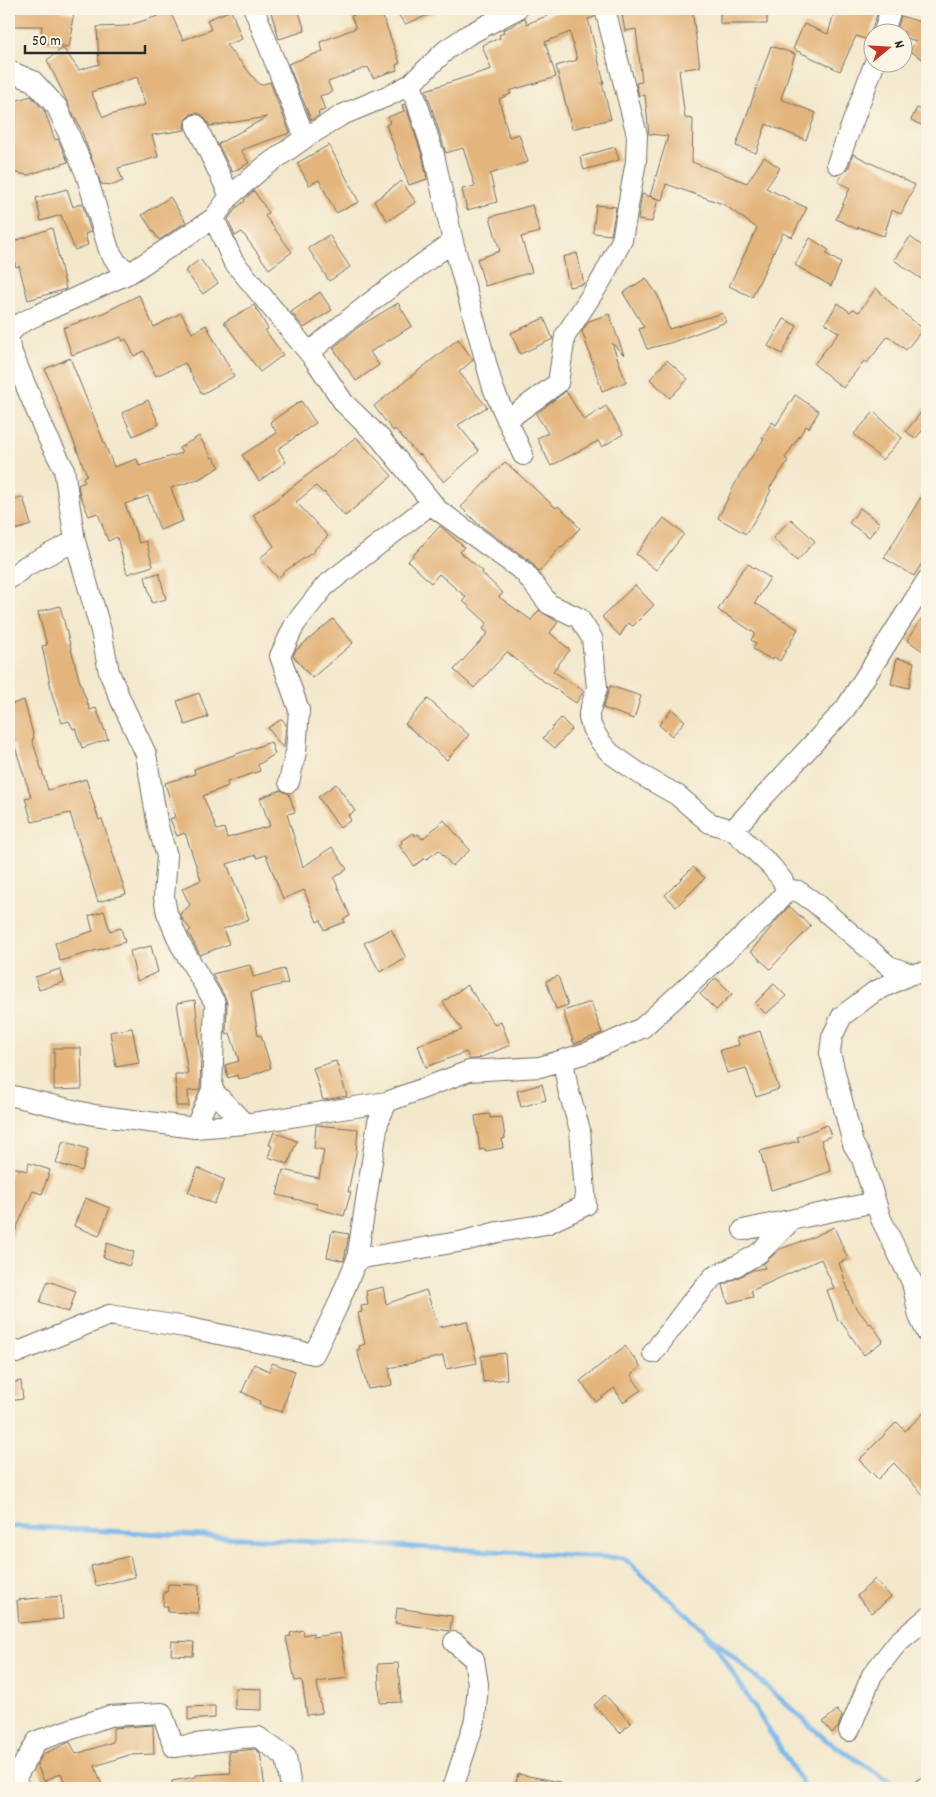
<svg xmlns="http://www.w3.org/2000/svg" width="936" height="1797" viewBox="0 0 936 1797" font-family="Dekko,sans-serif">
  <style>
    .lines { fill: none; stroke-linecap: round; stroke-linejoin: round }
    .stream { stroke: #79b8ec; stroke-width: 5 }
    .building { fill: #e3b57d; fill-rule: evenodd }
    .minor-casing { stroke: #716d63; stroke-width: 22 }
    .minor { stroke: #fff; stroke-width: 20 }
  </style>
  <rect width="100%" height="100%" fill="#fcf5e5"/>
  <filter id="ink" filterUnits="userSpaceOnUse"><feTurbulence type="fractalNoise" baseFrequency=".02" numOctaves="2"/><feDisplacementMap in="SourceGraphic" scale="10" xChannelSelector="R" yChannelSelector="G"/><feConvolveMatrix kernelMatrix="1 2 1 2 8 2 1 2 1" color-interpolation-filters="sRGB"/></filter>
  <filter id="wash" filterUnits="userSpaceOnUse"><feTurbulence type="fractalNoise" baseFrequency=".0096" numOctaves="4" result="noise"/><feDisplacementMap in="SourceGraphic" scale="20" xChannelSelector="R" yChannelSelector="G"/><feGaussianBlur stdDeviation="1.12" result="paint"/><feColorMatrix in="noise" values="0 0 0 0 0 0 0 0 0 0 0 0 0 0 0 0 0 1.4 0 .05"/><feComposite in="paint" operator="in"/></filter>
  <g filter="url(#wash)">
    <rect width="100%" height="100%" fill="#f3e8cc"/>
    <g class="lines">
      <!-- stream -->
      <path class="stream" d="M9 1526 624 1558 826 1740 900 1788
        M706 1636 716 1646 805 1788"/>
    </g>
    <g id="blocks">
      <!-- building -->
      <path class="building" d="M9 9H54L74 14 71 28H73L69 47 40 42 42 26H9Z
        M154 9H169L183 40 211 30 207 20 231 10 242 39 226 45 260 85 270 82 290 133 241 150 249 163 232 172 218 144 267 117 210 126 202 115 196 113 191 114 186 119 184 125 185 130 152 135 158 157 118 168 123 181 113 185 101 184 81 130 47 60 63 48 79 70 99 64 97 27 127 26 158 16ZM137 77 145 105 103 117 91 92Z
        M270 9H298L305 31 279 39Z
        M371 9H380L400 63 396 65 397 70 373 78 368 67 328 82 332 92 320 96 325 110 318 112 319 115 311 120 288 64 323 51 320 42 356 28 351 16Z
        M394 9H442V10L405 24Z
        M563 9H593L595 17 588 19 604 83H602L611 119 572 129 556 66 577 60 570 32 545 42 556 77 509 91 511 94 499 99 509 137 519 134 528 162 490 174 497 202 467 210 462 189 475 186 463 148 446 153 426 90 491 69 482 45 500 38 499 35 504 33 503 30 514 25 525 18 527 24Z
        M621 9H692L700 67 679 70 685 118 693 119 692 162 747 183 764 157 780 168 766 188 807 208 792 237 783 233 752 297 729 286 757 228 723 204 666 184 662 200 650 196 668 136 649 134 645 95 639 96 636 83 642 82 636 29 625 31Z
        M720 9H767V24H720Z
        M835 9H845L859 13 861 9H879L868 40 856 36 840 71 793 49 804 24 828 34Z
        M901 16 927 24V62L910 51 916 41 904 37V32H896Z
        M771 46 795 54 781 99 816 113 806 140 766 124 756 153 736 146Z
        M31 96 45 112 55 140 58 139 68 162 28 175 10 172 14 158 13 135 9 136V103Z
        M405 104 423 158 427 179 409 185 386 125 390 123 388 117 404 111 402 105Z
        M917 108 927 113V128L911 120Z
        M329 145 359 202 336 213 319 180 309 185 297 163Z
        M615 147 619 160 584 170 580 157Z
        M853 154 915 185 901 214 892 210 884 236 858 227 857 229 836 219 850 188 838 182 842 175 848 169Z
        M401 181 416 202 388 221 374 201Z
        M67 189 73 207 82 203 91 232 85 234 88 245 75 250 61 215 41 221 36 198Z
        M254 191 269 213 265 216 292 252 269 269 242 232 235 236 228 219 237 207 245 201 244 200Z
        M642 194 658 199 652 222 638 220Z
        M170 197 186 222 159 240 142 215Z
        M532 205 540 232 521 237 532 272 485 286 477 259 500 251 490 217Z
        M596 205 616 207 611 235 593 233Z
        M52 228 66 289 28 300 19 266 16 267 9 243Z
        M329 235 350 267 329 281 308 248Z
        M910 237 927 249V283L894 260Z
        M810 238 829 250 826 254 841 263 831 286 795 265Z
        M577 253 584 284 569 287 563 257Z
        M200 259 218 283 203 294 185 271Z
        M646 278 658 296 669 329 723 313 726 322 673 342 647 349 639 329 644 327 623 293Z
        M876 288 899 311 900 310 923 329 906 350 888 336 867 363 864 361 843 388 814 364 839 333 825 323 838 303 850 312 853 309 859 312Z
        M320 292 332 310 304 328 291 312Z
        M139 295 154 327 181 313 192 333 206 325 234 376 202 394 185 363 156 376 144 351 134 356 126 339 123 341 121 337 72 355 63 328 101 314Z
        M398 303 412 326 370 352 379 365 356 381 333 348 360 326Z
        M254 305 268 329 265 330 283 355 260 372 224 322Z
        M609 314 624 355 612 343 626 382 602 391 582 331 589 321Z
        M544 318 553 339 520 354 511 333Z
        M784 319 797 326 782 354 768 346Z
        M458 339 473 360 459 372 487 407 458 425 479 451 444 482 420 454 418 455 395 429 393 431 374 406Z
        M70 358 114 467 137 459 139 466 182 453 179 448 199 436 212 458 213 457 220 467 199 479 171 488 183 521 160 530 148 496 125 504 139 543 146 541 153 566 127 574 117 537 108 541 98 513 89 516 80 495 78 485 85 482 83 477 87 475 45 369Z
        M667 360 688 379 670 398 650 379Z
        M566 391 584 420 606 406 623 434 602 447 598 441 551 466 537 438 548 433 536 414Z
        M795 395 819 411 809 428 806 426 785 458 788 461 769 489 771 490 762 508 746 534 718 518 740 474 764 439 762 438 772 422 776 425Z
        M148 400 159 424 133 436 122 413Z
        M301 401 316 423 278 449 286 462 259 481 242 455 277 433 270 422Z
        M927 405V425L915 439 906 431Z
        M874 412 902 438 882 460 854 434Z
        M356 437 392 476 345 516 324 492 323 493 316 486 296 502 328 536 314 550 315 551 288 569 278 578 260 558 274 546 253 515 273 502Z
        M505 462 556 508 558 506 575 521 574 522 580 528 562 547 561 546 539 572 531 562 478 524 461 507Z
        M927 487V555L914 576 884 558Z
        M23 497 31 525 9 532V502Z
        M860 508 880 523 869 537 849 523Z
        M664 518 684 534 656 570 636 554Z
        M791 519 815 541 797 561 773 538Z
        M440 526 464 547 460 552 483 571 482 573 503 593 499 597 531 620 539 610 558 622 550 633 570 650 553 671 584 691 576 703 539 678 507 652 474 688 454 670 488 633 483 629 487 623 463 601 466 597 439 574 431 583 408 561Z
        M748 564 770 578 755 603 798 629 780 661 774 657 772 660 753 649 756 643 751 640 755 633 718 610 740 573Z
        M159 573 166 599 152 603 145 577Z
        M635 585 654 605 633 626 628 623 620 636 602 617Z
        M60 606 79 679 90 710 96 708 108 739 82 748 75 728 73 729 69 721 62 723 53 698 42 646 47 645 38 612Z
        M927 611V654L907 640Z
        M333 619 353 643 312 678 293 656 296 650Z
        M897 658 914 662 909 688 891 684Z
        M610 686 641 696 634 719 603 708Z
        M199 693 208 717 185 725 177 701Z
        M428 699 469 735 447 760 405 724Z
        M24 700 34 738 32 739 48 790 86 779 99 820 102 819 126 894 98 902 70 813 32 822 25 798 31 797 14 744 9 746V705Z
        M672 709 685 721 672 736 659 725Z
        M561 718 572 729 555 748 543 738Z
        M282 719 286 724 284 747 283 748 268 728Z
        M271 742 275 754 258 765 260 771 227 782 228 786 203 796 217 830 224 828 227 838 270 826 260 798 281 790 289 794 295 812 287 814 303 867 332 847 347 869 334 878 350 916 343 919 345 922 324 930 321 920 317 922 304 890 283 899 266 855 257 858 256 855 227 864 249 919 223 929 229 944 200 955 188 932 191 930 183 920 180 914 190 905 182 889 201 880 185 833 177 836 170 819 175 817 165 783 195 774 194 769Z
        M336 784 355 811 348 816 351 820 340 828 318 797Z
        M444 820 470 850 452 866 439 850 427 859 425 858 414 866 399 845 402 843 401 841 411 834 414 833 415 836 418 834 422 839Z
        M693 867 705 878 676 907 665 895Z
        M789 906 811 926 770 969 751 951Z
        M104 911 110 931 121 928 125 942 60 961 55 943 93 931 89 916Z
        M391 929 406 958 380 972 364 943Z
        M151 946 158 972 137 981 130 951Z
        M250 965 253 977 284 969 288 983 251 992 258 1036 261 1035 271 1068 247 1077 238 1079 237 1075 228 1078 225 1065 239 1061 230 1033 226 1034 227 1003 225 997 212 974Z
        M60 969 64 982 39 990 35 977Z
        M558 976 568 1005 556 1009 546 981Z
        M716 978 732 994 716 1010 700 994Z
        M774 984 786 996 766 1014 755 1003Z
        M467 985 495 1025 501 1022 510 1045 477 1059H469L466 1052 426 1067 418 1045 462 1030 443 1002Z
        M195 1000 201 1057 200 1087 199 1090 188 1091 189 1106H176L175 1074H188L177 1003Z
        M591 1002 602 1033 574 1044 563 1011Z
        M132 1028 139 1063 116 1067 110 1032Z
        M760 1031 779 1089 756 1097 746 1068 727 1073 720 1050 739 1045 737 1038Z
        M54 1048H81L82 1089 54 1090Z
        M336 1061 347 1096 323 1100 313 1068Z
        M542 1084 546 1100 521 1107 517 1091Z
        M490 1114V1118L502 1117 505 1138 502 1139 503 1148 486 1151 485 1149 480 1150 475 1116Z
        M316 1125 358 1129 356 1153 348 1192H351L344 1216 316 1208 317 1204 277 1195 283 1170 319 1178 324 1150 314 1148Z
        M827 1125 831 1136 821 1140 831 1171 804 1181 771 1190 760 1151 799 1141 797 1137Z
        M274 1132 297 1141 288 1164 268 1157 272 1146 269 1145Z
        M63 1141 88 1149 82 1171 56 1163Z
        M29 1163 50 1170 42 1194 33 1191 9 1245V1177L12 1167 27 1171Z
        M198 1168 225 1180 214 1204 188 1192Z
        M85 1198 110 1208 99 1236 74 1226Z
        M834 1227 848 1259 839 1263 853 1303 869 1324 871 1323 883 1341 864 1355 840 1320 838 1321 827 1290 834 1288 821 1259 751 1291 753 1297 728 1303 723 1285 753 1270 765 1268 763 1264 780 1249 811 1238Z
        M332 1231 349 1234 344 1261 327 1257Z
        M107 1243 134 1252 129 1266 103 1257Z
        M48 1281 76 1291 69 1312 40 1302Z
        M383 1287 386 1304 426 1290 439 1327 467 1321 477 1363 446 1369 443 1356 389 1368 392 1385 368 1389 357 1350 360 1349 359 1346 365 1344 358 1313 362 1312 361 1306 368 1305 366 1291Z
        M625 1346 641 1367 631 1375 641 1390 623 1402 614 1388 596 1402 580 1381Z
        M505 1353 507 1379 483 1382 481 1356Z
        M272 1363 295 1371 282 1412 259 1405 260 1401 242 1392 254 1364 269 1371Z
        M21 1381 23 1399 9 1401V1383Z
        M927 1410V1499L894 1463 878 1479 859 1460 897 1422 905 1431Z
        M130 1556 135 1577 96 1586 91 1566Z
        M875 1579 891 1597 872 1613 857 1596Z
        M168 1584 199 1585 198 1613 168 1612V1606H163L164 1592H167Z
        M61 1596 63 1619 19 1623 17 1600Z
        M397 1608 452 1616 450 1631 395 1623Z
        M303 1630 304 1635 313 1633V1637L340 1633 347 1678 317 1682 322 1713 307 1715 302 1680 295 1681 286 1637 291 1636 290 1633Z
        M172 1641 194 1642 193 1656 171 1655Z
        M398 1663 401 1702 380 1703 378 1664Z
        M235 1688 262 1689V1710L235 1709Z
        M605 1695 631 1723 620 1733 594 1705Z
        M215 1706V1718L188 1720V1707Z
        M837 1710 842 1716 838 1728 832 1733 823 1722Z
        M153 1725 154 1754 129 1755 95 1766 103 1788H67L61 1773 44 1781 37 1765 43 1754 70 1742 76 1754 113 1742V1728Z
        M255 1749 260 1753 265 1788H231V1786L172 1788V1781L196 1777V1775L231 1773 228 1752Z
        M518 1774 560 1782 559 1788H515Z"/>
    </g>
  </g>
  <g filter="url(#ink)">
    <use href="#blocks" fill-opacity="0" stroke="#716d63" stroke-width="1"/>
    <g class="lines">
      <defs>
        <path id="minor" d="M254 9 305 138
          M884 32 891 9
          M9 71 33 81 57 107 86 174 109 250 117 263 130 273
          M411 84 434 155 453 242 493 388 523 455
          M196 125 230 196
          M837 164 875 62
          M214 218 233 261 315 360 344 403 380 438 438 510 524 572 549 604 579 618 592 638 597 688 589 713V718L592 728 600 741 610 753 643 776 677 795 710 823 733 830 771 866 783 881 786 892
          M9 334 19 324 37 315 130 273 214 218 230 196 264 167 305 138 342 115 390 95 411 84 446 50 468 35 517 9
          M9 340 10 348 46 434 64 469 75 541 101 631 109 672 122 703 146 754 158 827 167 856 164 897 167 913 180 944 215 1003 212 1090 195 1128 94 1115 9 1095
          M309 353C355 312 403 277 453 242
          M507 420 558 383 565 336 602 279 622 240 636 161 637 135 605 9
          M9 579 26 566 75 541
          M289 782 296 752 299 710 280 656 295 624 325 586 432 503
          M733 830 845 709 927 580
          M911 974 874 992 842 1016 832 1037 830 1053 853 1144 862 1159 881 1219 912 1282 919 1316 927 1333
          M212 1090 245 1124
          M195 1128 245 1124 387 1102
          M743 1230 875 1202
          M357 1259 464 1241 498 1232 546 1224 586 1205 580 1130 568 1089 563 1060
          M9 1347 16 1353 109 1315 185 1327 314 1354 337 1307 357 1259 378 1122 387 1102 469 1071 540 1067 589 1052 642 1028 765 916 786 892 791 890 798 891 814 902 889 966 911 974 927 972
          M653 1353 689 1305 713 1277 740 1264 759 1253 791 1221
          M849 1731 872 1675 898 1642 927 1618
          M20 1788 15 1779 37 1741 109 1716 162 1713 174 1747 241 1738 258 1737 286 1757 291 1788
          M453 1788 475 1720 478 1684 474 1659 454 1642
          M924 1788 927 1787"/>
      </defs>
      <!-- minor casing -->
      <use href="#minor" class="minor-casing"/>
      <!-- minor -->
      <use href="#minor" class="minor"/>
    </g>
  </g>
  <!-- margin -->
  <rect width="936" height="1797" fill="none" stroke="#fcf5e5" stroke-width="30"/>
  <!-- north arrow -->
  <g transform="translate(888 48) rotate(72)"><circle r="24" fill="#fcf5e5" stroke="#a8a49b"/>
  <path d="M0-4L9 19L0 12L-9 19Z" fill="#c8321e"/>
  <text y="-8" font-size="14" font-weight="bold" text-anchor="middle" fill="#2b2b2b">N</text>
  </g>
  <!-- scale -->
  <path d="M25 45v8h120v-8" fill="none" stroke="#2b2b2b" stroke-width="2.5"/>
  <text x="32" y="45" font-size="15" fill="#2b2b2b" stroke="#fcf5e5" stroke-width="4" paint-order="stroke">50 m</text>
</svg>
